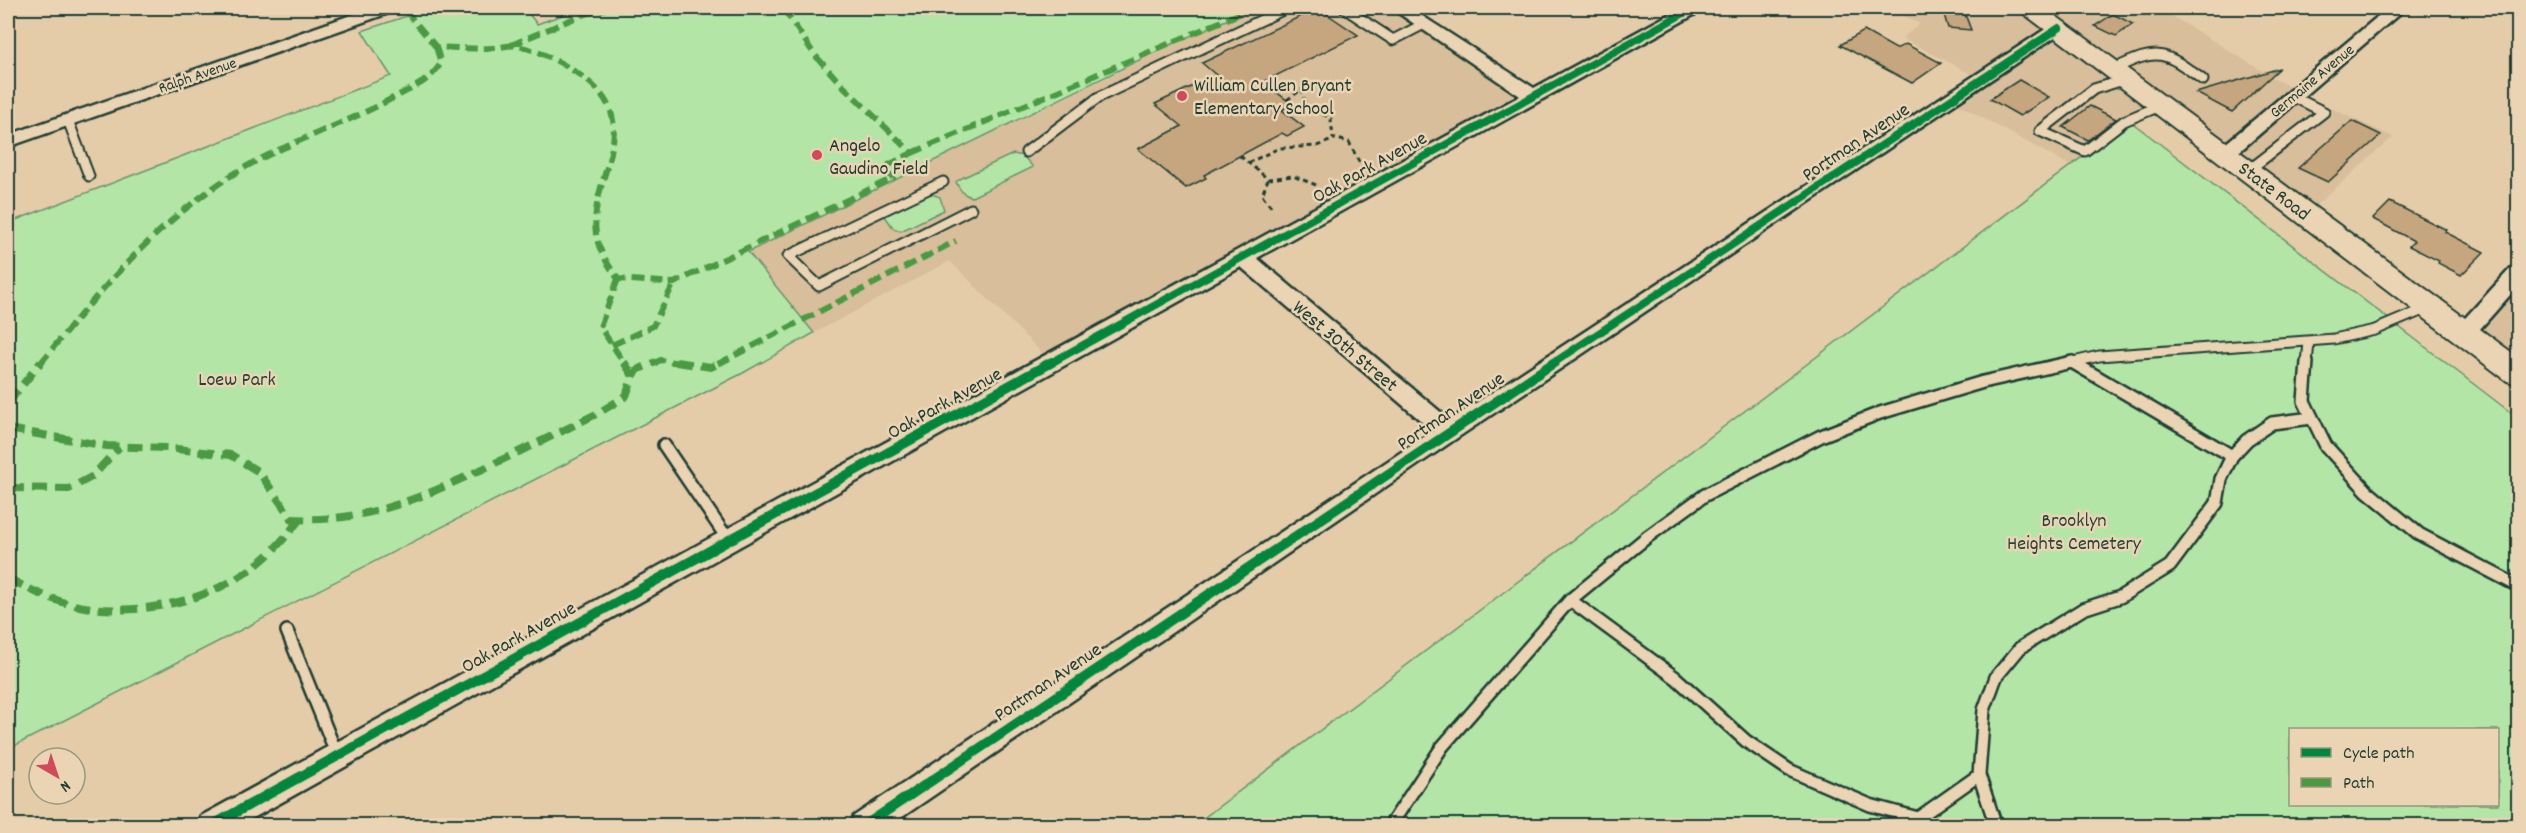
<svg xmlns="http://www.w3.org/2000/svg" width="2526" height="833" viewBox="0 0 2526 833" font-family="Dekko,sans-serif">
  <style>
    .built { fill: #d8be9a }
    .green { fill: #b3e6a6; stroke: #69926d; stroke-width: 1.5; fill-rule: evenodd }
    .building { fill: #c6a67e; stroke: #1f3d34; stroke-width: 1.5 }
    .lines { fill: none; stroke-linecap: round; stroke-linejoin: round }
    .service-far1-casing { stroke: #1f3d34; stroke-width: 13 }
    .service-casing { stroke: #1f3d34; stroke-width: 16 }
    .minor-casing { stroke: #1f3d34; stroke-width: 5 }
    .secondary-casing { stroke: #1f3d34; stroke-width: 4 }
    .path { stroke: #1f3d34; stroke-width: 3; stroke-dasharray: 5 4; stroke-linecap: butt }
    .service-far1 { stroke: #ead4b3; stroke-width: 9 }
    .service { stroke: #ead4b3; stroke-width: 11 }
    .minor { fill: #ead4b3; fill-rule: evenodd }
    .secondary { fill: #ead4b3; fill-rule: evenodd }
    .quiet-far1 { stroke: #4a9a42; stroke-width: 6; stroke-dasharray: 13 6; stroke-linecap: butt }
    .quiet { stroke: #4a9a42; stroke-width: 8; stroke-dasharray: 16 8; stroke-linecap: butt }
    .cycleway-far1-casing { stroke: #ead4b3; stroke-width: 10 }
    .cycleway-casing { stroke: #ead4b3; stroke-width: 14 }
    .cycleway-far1 { stroke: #00873e; stroke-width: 8 }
    .cycleway { stroke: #00873e; stroke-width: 10 }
    .poi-dot { fill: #d1495b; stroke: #ead4b3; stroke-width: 2 }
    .labels { text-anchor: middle; stroke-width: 5; stroke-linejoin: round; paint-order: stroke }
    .far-street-label { font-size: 16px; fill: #1f3d34; stroke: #ead4b3 }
    .poi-label { font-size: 20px; fill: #1f3d34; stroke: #ead4b3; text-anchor: start }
    .street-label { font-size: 20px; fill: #1f3d34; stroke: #ead4b3 }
    .park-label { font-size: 20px; fill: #26453a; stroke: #ead4b3 }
  </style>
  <rect width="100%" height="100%" fill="#e5cca9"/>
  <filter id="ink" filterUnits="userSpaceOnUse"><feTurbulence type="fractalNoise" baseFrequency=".0167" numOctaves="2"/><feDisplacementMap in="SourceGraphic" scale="12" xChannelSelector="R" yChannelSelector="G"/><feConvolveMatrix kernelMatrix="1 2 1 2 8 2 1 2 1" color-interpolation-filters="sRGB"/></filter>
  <g filter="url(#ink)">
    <!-- built -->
    <path class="built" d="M1250 8H1399L1533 96 1052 363 950 261 814 333 748 252Z
      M1889 8H2159L2297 92 2393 137 2306 214 2169 111 2130 121 2071 166 1950 100 1981 79 1902 38 1920 24Z
      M2518 273V373L2464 333Z"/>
    <!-- green -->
    <path class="green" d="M431 8H524L537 24 582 8H1253L1170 45 748 252 814 333 743 373 8 749V223L391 76 362 31Z
      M2130 121 2518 418V825L1193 826ZM2290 730H2498V804H2290Z
      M1013 154 1023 156 1033 167 972 197C963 195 960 190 956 182L962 178Z
      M928 193 940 197 944 210 901 231 894 229 885 216 887 212Z"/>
    <!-- building -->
    <path class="building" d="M1318 8 1358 35 1263 82 1292 104 1282 110 1304 127 1287 136 1282 133 1204 175 1206 178 1186 188 1138 149 1182 126 1155 104 1216 75 1202 63Z
      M1942 8 1963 9 1971 30 1948 28Z
      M2113 14 2133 24 2116 36 2095 26Z
      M1864 31 1896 49 1906 44 1941 63 1912 83 1840 45Z
      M2280 68 2232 112 2196 93Z
      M2019 80 2049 97 2020 116 1990 99Z
      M2090 106 2116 119 2088 140 2063 127Z
      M2352 121 2381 135 2328 182 2298 168Z
      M2390 202 2447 230 2445 232 2484 252 2461 275 2438 263 2439 261 2409 246 2414 241 2373 219Z"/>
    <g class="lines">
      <defs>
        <path id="service-far1" d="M1344 8 1393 40 1424 24
          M2114 69C2159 47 2164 51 2203 80
          M2127 79 2094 89 2040 131 2085 151 2124 121 2162 105
          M68 120 89 176
          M1026 152 1099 97 1287 8
          M2249 170 2324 112 2292 96
          M943 182 788 256 819 286 971 209
          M2072 362 2075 364
          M2065 364 2099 356 2334 339 2375 330 2430 307
          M2307 364 2309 342"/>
        <path id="service" d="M2072 362 2232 456
          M2307 362 2304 401 2326 446 2367 491 2419 534 2518 586
          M664 445 729 541
          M1570 600 1676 678 1746 741 1789 770 1870 805 1918 818 1931 826
          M287 631 337 755
          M1918 818 1979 775
          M1390 826 1442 747 1570 600 1647 537 1705 495 1821 436 1880 413 1983 382 2072 362
          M1996 826 1979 775 1984 710 1996 677 2020 648 2083 609 2120 597 2170 566 2217 503 2221 479 2232 456 2247 440 2272 423 2312 418"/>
        <path id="minor" d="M371 8H394L392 12 8 147V135Z
          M1391 8H1410L1534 88 1681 8H1701L1699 12 1257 258 1450 420 2053 24H2065L2068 28 1457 438 889 826H850L854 816 1433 431 1241 267 239 826H197L201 816 1520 96Z
          M2388 8H2406L2233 157H2219L2217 153 2219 149Z
          M2518 266V286L2472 338 2464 341 2456 338 2453 333 2456 328 2511 268Z"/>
        <path id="secondary" d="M2019 8H2045L2518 357V384L2507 381 2023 13Z"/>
      </defs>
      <!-- service-far1 casing -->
      <use href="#service-far1" class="service-far1-casing"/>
      <!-- service casing -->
      <use href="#service" class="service-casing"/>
      <!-- minor casing -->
      <use href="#minor" class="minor-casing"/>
      <!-- secondary casing -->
      <use href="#secondary" class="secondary-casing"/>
      <!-- path -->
      <path class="path" d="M1287 100 1302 89 1305 104 1331 119 1333 138 1349 142 1359 162
        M1240 156 1268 179 1262 195 1273 209
        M1248 163 1279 148 1317 146 1335 139
        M1268 179 1293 176 1316 185"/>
      <!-- service-far1 -->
      <use href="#service-far1" class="service-far1"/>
      <!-- service -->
      <use href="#service" class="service"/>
      <!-- minor -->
      <use href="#minor" class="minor"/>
      <!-- secondary -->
      <use href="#secondary" class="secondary"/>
      <!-- quiet-far1 -->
      <path class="quiet-far1" d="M405 10 436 47C454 48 473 49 491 48 500 48 509 44 518 46 541 51 565 64 584 78 648 126 588 176 596 234 598 250 609 266 618 279L674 283 893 178 883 168 912 153 840 83 814 54 783 8
        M511 45 582 15 607 8
        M912 153 1253 8
        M618 279 600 327 625 364
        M612 345 653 326 674 283
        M40 364C95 296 150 230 223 181 274 146 336 129 391 99 410 89 430 82 441 63L436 47
        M652 364 661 360 686 364
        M718 364 956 241"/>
      <!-- quiet -->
      <path class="quiet" d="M624 362 633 376
        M676 362 711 367 721 362
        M8 403 41 362
        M8 429 107 446 167 448 231 455 259 472 292 519C368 523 426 496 493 464 529 447 565 430 600 412L626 396 633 376 639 369 656 362
        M8 488 69 489 93 476 119 447
        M8 578C26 588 43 596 62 602 123 620 205 605 255 566 272 553 286 537 299 520"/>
      <defs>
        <path id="cycleway-far1" d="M1049 364 1693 8
          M1552 364 2059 28"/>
        <path id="cycleway" d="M211 826 1052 362
          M864 826 1555 362"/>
      </defs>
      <!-- cycleway-far1 casing -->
      <use href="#cycleway-far1" class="cycleway-far1-casing"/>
      <!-- cycleway casing -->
      <use href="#cycleway" class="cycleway-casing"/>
      <!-- cycleway-far1 -->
      <use href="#cycleway-far1" class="cycleway-far1"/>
      <!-- cycleway -->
      <use href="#cycleway" class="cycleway"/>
    </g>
  </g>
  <!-- markers -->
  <g class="poi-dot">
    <circle cx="1182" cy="96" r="6"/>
    <circle cx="817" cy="155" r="6"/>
  </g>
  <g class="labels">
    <!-- far-street labels -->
    <g class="far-street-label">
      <text transform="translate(197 74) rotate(-19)" y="6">Ralph Avenue</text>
      <text transform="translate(2311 80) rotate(-40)" y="6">Germaine Avenue</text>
    </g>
    <!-- poi labels -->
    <g class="poi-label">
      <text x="1194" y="91">William Cullen Bryant<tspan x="1194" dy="23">Elementary School</tspan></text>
      <text x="829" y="151">Angelo<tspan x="829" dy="23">Gaudino Field</tspan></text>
    </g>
    <!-- street labels -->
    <g class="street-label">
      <text transform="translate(1855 141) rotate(-34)" y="7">Portman Avenue</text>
      <text transform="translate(1369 166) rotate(-29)" y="7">Oak Park Avenue</text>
      <text transform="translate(2275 190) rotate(37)" y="7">State Road</text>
      <text transform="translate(1346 345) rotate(40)" y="7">West 30th Street</text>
      <text transform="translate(944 402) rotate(-29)" y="7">Oak Park Avenue</text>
      <text transform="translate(1450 410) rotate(-34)" y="7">Portman Avenue</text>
      <text transform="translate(518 636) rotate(-29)" y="7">Oak Park Avenue</text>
      <text transform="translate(1047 681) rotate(-34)" y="7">Portman Avenue</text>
    </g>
    <!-- park labels -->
    <g class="park-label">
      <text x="237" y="385">Loew Park</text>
      <text x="2074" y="526">Brooklyn<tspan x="2074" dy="23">Heights Cemetery</tspan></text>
    </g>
  </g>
  <!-- margin -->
  <rect width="2526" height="833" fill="none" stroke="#ead4b3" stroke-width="30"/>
  <rect x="15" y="15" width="2496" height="803" fill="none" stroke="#1f3d34" stroke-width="2" filter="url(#ink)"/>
  <!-- legend -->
  <rect x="2289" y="728" width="210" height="78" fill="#ead4b3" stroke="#999880" stroke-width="1.5"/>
  <rect x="2301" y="748" width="30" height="9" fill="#00873e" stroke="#999880" stroke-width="1.5"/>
  <text x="2343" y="758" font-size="18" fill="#1f3d34">Cycle path</text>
  <rect x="2301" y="778" width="30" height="9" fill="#4a9a42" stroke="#999880" stroke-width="1.5"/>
  <text x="2343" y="788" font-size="18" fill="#1f3d34">Path</text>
  <!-- north arrow -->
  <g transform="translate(57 776) rotate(141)"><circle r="28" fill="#ead4b3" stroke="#999880" stroke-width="1.5"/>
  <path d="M0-4.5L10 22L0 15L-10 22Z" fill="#d1495b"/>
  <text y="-9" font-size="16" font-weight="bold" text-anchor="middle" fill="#1f3d34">N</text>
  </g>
</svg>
